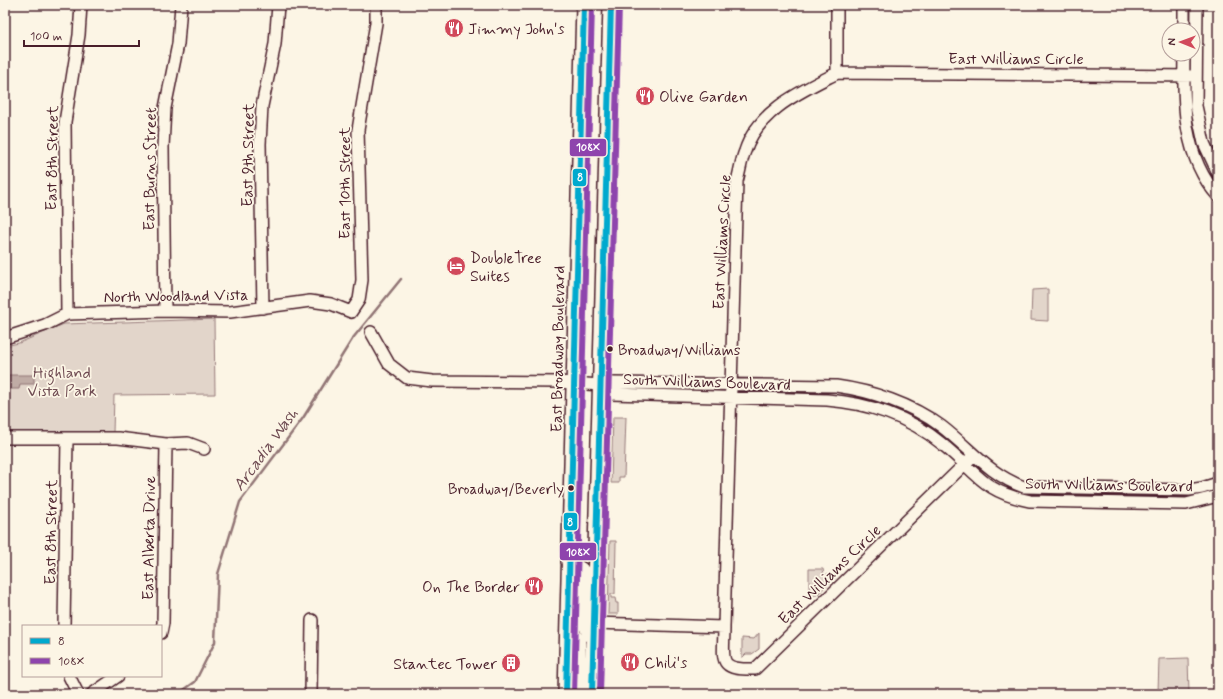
<svg xmlns="http://www.w3.org/2000/svg" width="1223" height="699" viewBox="0 0 1223 699" font-family="Mynerve,sans-serif">
  <style>
    .green { fill: #e2d5ca; stroke: #967a7a }
    .water { fill: #c0aca5; stroke: #917474 }
    .lines { fill: none; stroke-linecap: round; stroke-linejoin: round }
    .stream { stroke: #917474; stroke-width: 2.5 }
    .minor-casing { stroke: #4a1f2b; stroke-width: 14 }
    .major-casing { stroke: #4a1f2b; stroke-width: 18 }
    .minor { stroke: #fcf5e5; stroke-width: 11 }
    .major { stroke: #fcf5e5; stroke-width: 15 }
    .bus-1-casing { stroke: #fcf5e5; stroke-width: 9 }
    .bus-2-casing { stroke: #fcf5e5; stroke-width: 9 }
    .bus-1 { stroke: #00a9ce; stroke-width: 6 }
    .bus-2 { stroke: #8e44ad; stroke-width: 6 }
    .bus-dot { fill: #4a1f2b; stroke: #fcf5e5; stroke-width: 1.5 }
    .labels { text-anchor: middle; stroke-width: 3.5; stroke-linejoin: round; paint-order: stroke }
    .bus-label { font-size: 15px; fill: #4a1f2b; stroke: #fcf5e5; text-anchor: start }
    .poi-label { font-size: 16px; fill: #4a1f2b; stroke: #fcf5e5; text-anchor: start }
    .street-label { font-size: 16px; fill: #4a1f2b; stroke: #fcf5e5 }
    .park-label { font-size: 16px; fill: #704c53; stroke: #fcf5e5 }
    .water-label { font-size: 17px; font-style: italic; fill: #6d4950; stroke: #fcf5e5 }
    .line-badge { stroke: #fcf5e5; stroke-width: 1.5 }
    .badge-label { font-size: 11px; text-anchor: middle; font-weight: bold; fill: #fff }
  </style>
  <rect width="100%" height="100%" fill="#fcf5e5"/>
  <filter id="ink" filterUnits="userSpaceOnUse"><feTurbulence type="fractalNoise" baseFrequency=".025" numOctaves="2"/><feDisplacementMap in="SourceGraphic" scale="8" xChannelSelector="R" yChannelSelector="G"/><feConvolveMatrix kernelMatrix="1 2 1 2 8 2 1 2 1" color-interpolation-filters="sRGB"/></filter>
  <g filter="url(#ink)">
    <!-- green -->
    <path class="green" d="M1048 289V321L1031 320 1032 290Z
      M214 319 215 394 114 395 113 433H5V346L19 343 64 324Z
      M613 417H626L624 477H619V483H611Z
      M610 541H616L615 594H611V598H615L616 603H618V614H608Z
      M809 569H823L824 575 834 574 836 576 817 595H809Z
      M759 633V649L752 654H746L742 658V638L754 639Z
      M1188 658 1189 693 1158 692 1159 659Z"/>
    <!-- water -->
    <path class="water" d="M8 375H34V384H20L19 389H8Z"/>
    <g class="lines">
      <!-- stream -->
      <path class="stream" d="M178 694 195 682 215 642 218 574 240 502 303 418 353 338 401 279"/>
      <defs>
        <path id="minor" d="M837 5V73
          M1197 5 1196 106 1204 143 1218 173
          M1184 30V5
          M1184 54C1183 103 1183 157 1218 196
          M263 308 260 144 262 106 275 44 278 5
          M165 311 163 147 165 108 178 44 181 5
          M67 314 65 122 79 35 81 5
          M371 332 389 364 407 378 432 381 559 382 600 385
          M5 338 45 325 67 314 165 311 230 312 310 301 331 304 351 312 359 300 362 280 358 130 376 23V5
          M5 438H118L166 444 188 443 204 449
          M974 455 755 669C716 670 724 660 724 627L737 181C740 171 741 160 745 151 758 110 802 91 837 73L1196 76
          M1218 483 1202 488 1189 490 1024 487C988 474 970 448 941 426 911 404 872 391 836 386L612 383 600 385 611 394 827 400C868 403 910 417 942 444 977 472 982 492 1030 501L1186 504 1218 496
          M594 623 724 627
          M64 626 67 438
          M161 633 163 623 166 444
          M69 676 78 694
          M92 694 118 676
          M311 694 312 620"/>
        <path id="major" d="M569 562 581 570 583 575V616L590 635
          M573 634 578 643V694
          M566 694 584 5
          M592 694 611 5"/>
      </defs>
      <!-- minor casing -->
      <use href="#minor" class="minor-casing"/>
      <!-- major casing -->
      <use href="#major" class="major-casing"/>
      <!-- minor -->
      <use href="#minor" class="minor"/>
      <!-- major -->
      <use href="#major" class="major"/>
      <defs>
        <path id="bus-1" d="M566 694 584 5
          M592 694 611 5"/>
        <path id="bus-2" d="M574 694 592 5
          M600 694 619 5"/>
      </defs>
      <!-- bus-1 casing -->
      <use href="#bus-1" class="bus-1-casing"/>
      <!-- bus-2 casing -->
      <use href="#bus-2" class="bus-2-casing"/>
      <!-- bus-1 -->
      <use href="#bus-1" class="bus-1"/>
      <!-- bus-2 -->
      <use href="#bus-2" class="bus-2"/>
    </g>
  </g>
  <!-- icons -->
  <defs>
    <symbol id="restaurant-disc" viewBox="-11 -11 22 22"><circle r="9.5" fill="#d1495b" stroke="#fcf5e5"/><path d="M-5-6h1v4h1v-4h1v4h1v-4h1v5L-1.5 .5V6h-2V.5L-5-1ZM5-6V6H3V1.5H1.5Q1.5-4 5-6Z" fill="#fff"/></symbol>
    <symbol id="hotel-disc" viewBox="-11 -11 22 22"><circle r="9.5" fill="#d1495b" stroke="#fcf5e5"/><path d="M-6-4.5h1.5V1H6V5H4.5V3h-9V5H-6ZM-4 0a1.8 1.8 0 1 1 3.6 0ZM.5 0V-2.5h3Q6-2.5 6 0Z" fill="#fff"/></symbol>
    <symbol id="building-disc" viewBox="-11 -11 22 22"><circle r="9.5" fill="#d1495b" stroke="#fcf5e5"/><path d="M-4-6H4V6H1V3H-1V6H-4ZM-2.5-4.3h1.7v1.8h-1.7ZM.8-4.3h1.7v1.8H.8ZM-2.5-1h1.7V.8h-1.7ZM.8-1h1.7V.8H.8Z" fill="#fff"/></symbol>
  </defs>
  <g fill-rule="evenodd">
    <use href="#restaurant-disc" x="443" y="17" width="22" height="22"/>
    <use href="#restaurant-disc" x="634" y="85" width="22" height="22"/>
    <use href="#hotel-disc" x="445" y="255" width="22" height="22"/>
    <use href="#restaurant-disc" x="523" y="575" width="22" height="22"/>
    <use href="#restaurant-disc" x="619" y="651" width="22" height="22"/>
    <use href="#building-disc" x="500" y="652" width="22" height="22"/>
  </g>
  <!-- markers -->
  <g class="bus-dot">
    <circle cx="610" cy="349" r="3.5"/>
    <circle cx="571" cy="488" r="3.5"/>
  </g>
  <g class="labels">
    <!-- bus labels -->
    <g class="bus-label">
      <text x="618" y="355">Broadway/Williams</text>
      <text x="564" y="494" text-anchor="end">Broadway/Beverly</text>
    </g>
    <!-- poi labels -->
    <g class="poi-label">
      <text x="468" y="34">Jimmy John's</text>
      <text x="659" y="102">Olive Garden</text>
      <text x="470" y="263">DoubleTree<tspan x="470" dy="18">Suites</tspan></text>
      <text x="520" y="592" text-anchor="end">On The Border</text>
      <text x="644" y="668">Chili's</text>
      <text x="497" y="669" text-anchor="end">Stantec Tower</text>
    </g>
    <!-- street labels -->
    <g class="street-label">
      <text x="1016" y="64">East Williams Circle</text>
      <text transform="translate(247 155) rotate(-89)" y="6">East 9th Street</text>
      <text transform="translate(51 158) rotate(-89)" y="6">East 8th Street</text>
      <text transform="translate(149 169) rotate(-89)" y="6">East Burns Street</text>
      <text transform="translate(344 183) rotate(-90)" y="6">East 10th Street</text>
      <text transform="translate(721 242) rotate(-87)" y="6">East Williams Circle</text>
      <text transform="translate(176 295) rotate(-1)" y="6">North Woodland Vista</text>
      <text transform="translate(557 349) rotate(-89)" y="6">East Broadway Boulevard</text>
      <text transform="translate(707 381) rotate(2)" y="6">South Williams Boulevard</text>
      <text transform="translate(1109 484) rotate(1)" y="6">South Williams Boulevard</text>
      <text transform="translate(50 532) rotate(-89)" y="6">East 8th Street</text>
      <text transform="translate(148 538) rotate(-89)" y="6">East Alberta Drive</text>
      <text transform="translate(829 574) rotate(-44)" y="6">East Williams Circle</text>
    </g>
    <!-- park labels -->
    <g class="park-label">
      <text x="62" y="378">Highland<tspan x="62" dy="18">Vista Park</tspan></text>
    </g>
    <!-- water labels -->
    <g class="water-label">
      <text transform="translate(265 449) rotate(-54)" y="6">Arcadia Wash</text>
    </g>
  </g>
  <g class="line-badge">
    <rect x="569" y="138" width="38" height="19" rx="4" fill="#8e44ad"/>
    <rect x="572" y="168" width="15" height="19" rx="4" fill="#00a9ce"/>
    <rect x="563" y="512" width="15" height="19" rx="4" fill="#00a9ce"/>
    <rect x="559" y="542" width="38" height="19" rx="4" fill="#8e44ad"/>
  </g>
  <g class="badge-label">
    <text x="588" y="151">108X</text>
    <text x="580" y="181">8</text>
    <text x="570" y="526">8</text>
    <text x="578" y="556">108X</text>
  </g>
  <!-- margin -->
  <rect width="1223" height="699" fill="none" stroke="#fcf5e5" stroke-width="20"/>
  <rect x="10" y="10" width="1203" height="679" fill="none" stroke="#4a1f2b" stroke-width="1.5" filter="url(#ink)"/>
  <!-- legend -->
  <rect x="22" y="625" width="140" height="52" fill="#fcf5e5" stroke="#b59f9b"/>
  <rect x="30" y="638" width="20" height="6" fill="#00a9ce" stroke="#b59f9b"/>
  <text x="58" y="645" font-size="12" fill="#4a1f2b">8</text>
  <rect x="30" y="658" width="20" height="6" fill="#8e44ad" stroke="#b59f9b"/>
  <text x="58" y="665" font-size="12" fill="#4a1f2b">108X</text>
  <!-- north arrow -->
  <g transform="translate(1181 42) rotate(271)"><circle r="19" fill="#fcf5e5" stroke="#b59f9b"/>
  <path d="M0-3L7 15L0 10L-7 15Z" fill="#d1495b"/>
  <text y="-6" font-size="11" font-weight="bold" text-anchor="middle" fill="#4a1f2b">N</text>
  </g>
  <!-- scale -->
  <path d="M24 40v6h115v-6" fill="none" stroke="#4a1f2b" stroke-width="2"/>
  <text x="30" y="40" font-size="12" fill="#4a1f2b" stroke="#fcf5e5" stroke-width="3" paint-order="stroke">100 m</text>
</svg>
